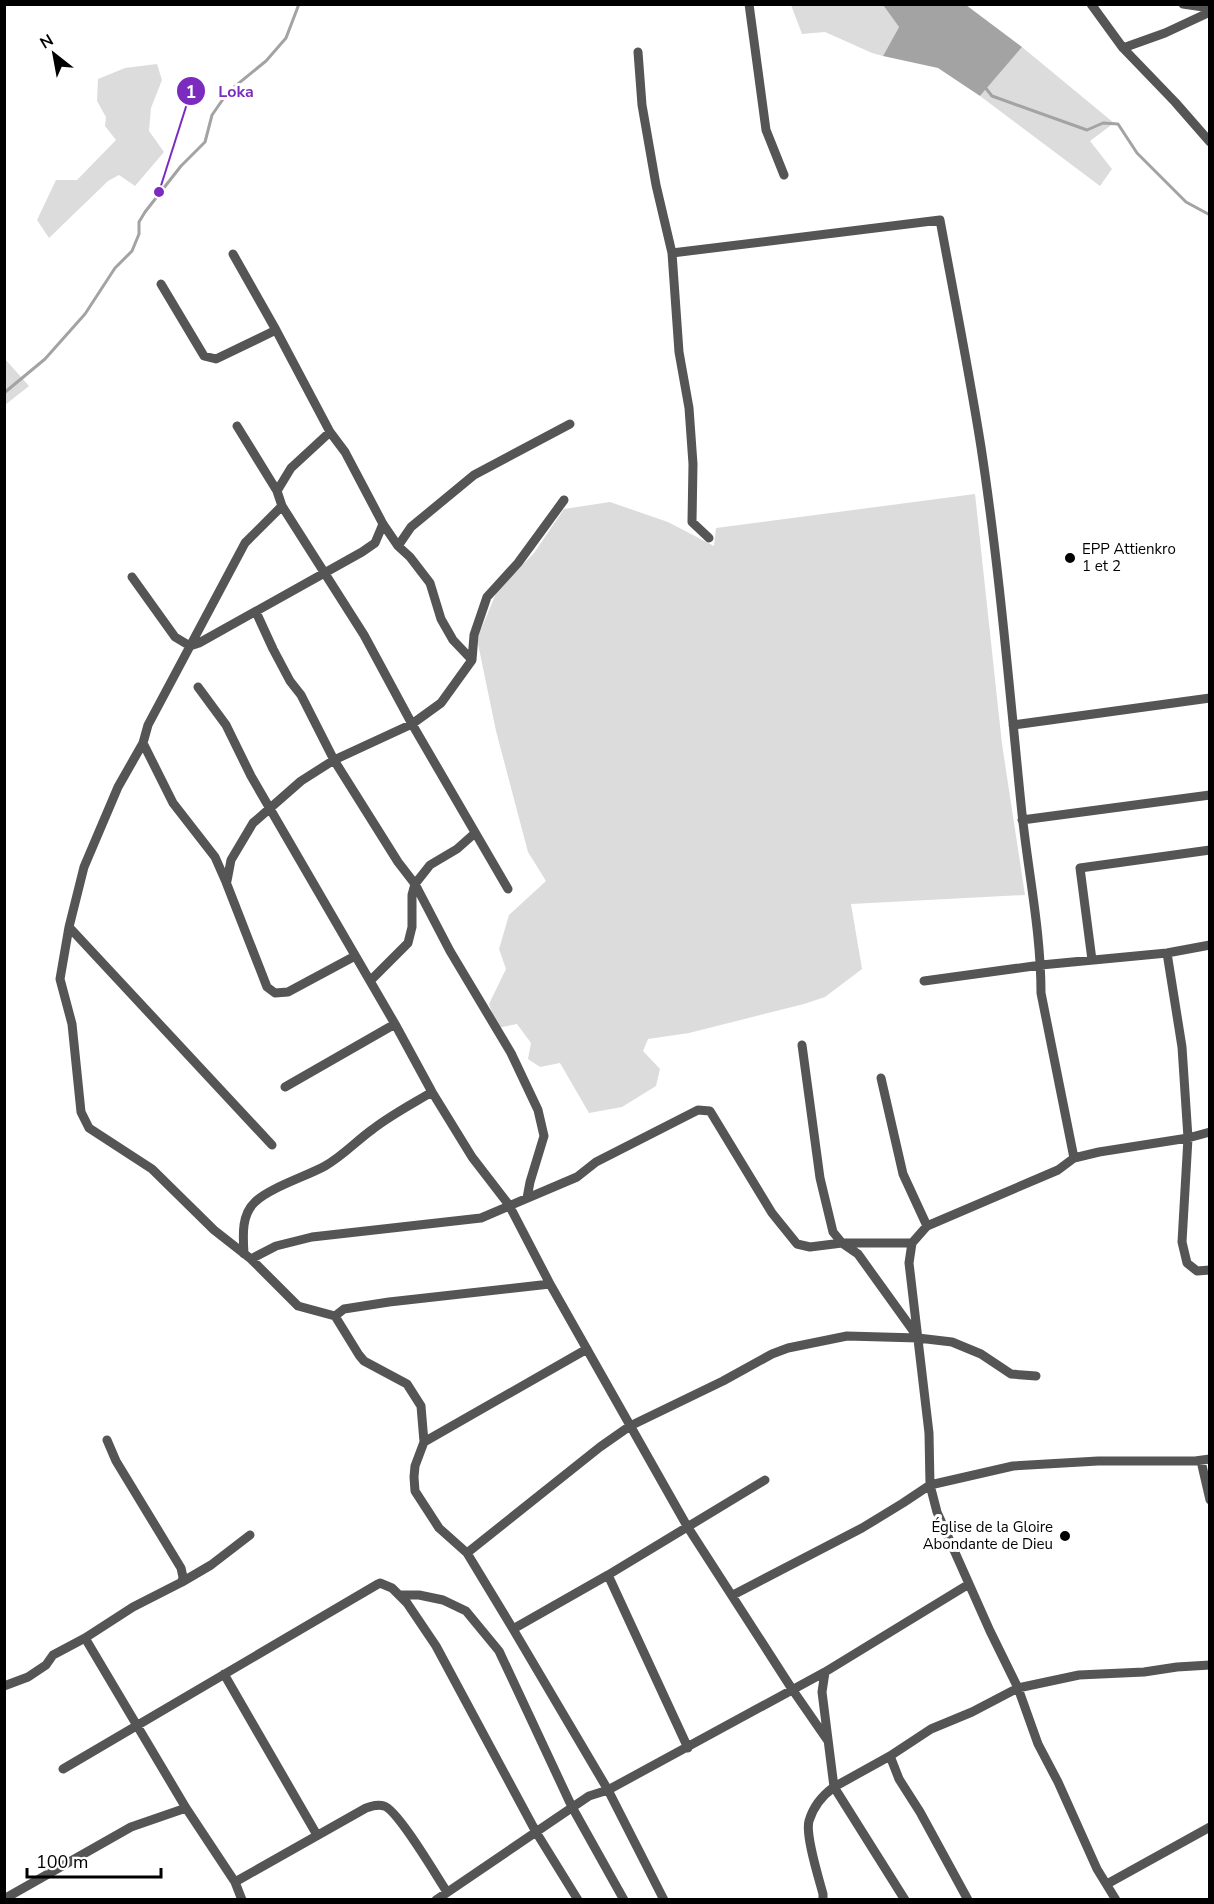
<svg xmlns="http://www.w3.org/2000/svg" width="1214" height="1904" viewBox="0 0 1214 1904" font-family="'Nunito Sans',sans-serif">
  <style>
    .green { fill: #dcdcdc }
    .water { fill: #a3a3a3 }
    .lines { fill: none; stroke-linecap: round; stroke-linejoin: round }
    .stream { stroke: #a3a3a3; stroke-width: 3 }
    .minor { stroke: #555; stroke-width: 9 }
    .poi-dot { fill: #000; stroke: #fff; stroke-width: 2 }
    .labels { text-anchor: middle; stroke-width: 6; stroke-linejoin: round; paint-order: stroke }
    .poi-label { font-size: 15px; fill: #000; stroke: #fff; text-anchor: start }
    .leader { fill: none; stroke: #7b2cbf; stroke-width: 2 }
    .callout-dot { fill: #7b2cbf; stroke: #fff; stroke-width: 2 }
    .mark-label { font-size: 18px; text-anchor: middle; font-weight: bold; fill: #fff }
    .callout-label { font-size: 16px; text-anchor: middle; font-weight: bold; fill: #7b2cbf; stroke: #fff; stroke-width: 6; stroke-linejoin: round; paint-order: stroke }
  </style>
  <rect width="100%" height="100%" fill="#fff"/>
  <!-- green -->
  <path class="green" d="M791 5H883L899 27 883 56 872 53 825 32 802 34Z
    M1022 47 1114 123 1090 141 1112 169 1100 186 980 96Z
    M157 64 162 80 151 108 149 131 164 152 135 186 119 175 108 181 49 238 37 220 56 180H77L116 140 105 126 106 117 97 101 98 79 125 68Z
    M5 359 29 386 5 405Z
    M975 494 1002 744 1025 895 851 904 862 969 825 997 804 1004 689 1033 648 1039 643 1051 660 1069 656 1086 622 1107 589 1113 560 1063 540 1067 528 1059 531 1043 517 1024 497 1028 489 1004 506 969 499 949 509 915 546 881 528 852 496 731 477 639 497 591 534 553 564 509 610 502 668 522 714 546 716 528Z"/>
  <!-- water -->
  <path class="water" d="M883 5H966L1022 47 980 96 938 68 883 56 899 27Z"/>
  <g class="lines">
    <!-- stream -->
    <path class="stream" d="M984 86 992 96 1087 130 1103 123 1118 124 1137 153 1186 202 1210 215
      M4 393 45 359 85 314 115 268 132 251 139 234V222L145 212 181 166 205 142 212 115 228 92 266 61 286 38 299 4"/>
    <!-- minor -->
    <path class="minor" d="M749 4 766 130 784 175
      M1091 4 1123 48 1175 102 1210 142
      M1183 4 1210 8
      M1123 48 1165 33 1210 12
      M638 52 642 105 656 185 672 253 679 352 689 408 693 464 692 522 709 538
      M672 253 940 220C954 296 969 371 981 447 999 565 1009 685 1021 804 1027 867 1041 929 1041 993L1074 1158
      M233 254 276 330 330 432 345 452 383 524 398 546 410 557 430 583 441 619 453 640 472 660
      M161 284 204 356 216 359 276 330
      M237 426 277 491
      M330 432 291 468 277 491 282 506 364 635 412 724 508 889
      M282 506 245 543 148 725 143 743 173 803 215 857 226 882 267 987 275 993 288 992 355 956
      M398 546 411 527 474 475 570 424
      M132 577 175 637 190 646 199 643 362 552 375 543 383 524
      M256 612 273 649 290 681 301 695 334 760 398 862 415 884 450 951 511 1053 538 1110 544 1136 530 1182 527 1198
      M198 687 226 725 251 776 395 1024 432 1092 472 1157 509 1205 550 1284 687 1526 792 1689 828 1741
      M1013 725 1210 698
      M143 743 118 787 84 867 69 927 60 979 72 1024 81 1112 89 1128 152 1169 214 1230 251 1259 298 1306 335 1316 359 1355 364 1361 407 1384 421 1406 424 1442 415 1466 414 1477 415 1491 439 1528 467 1553 513 1629 608 1790 664 1900
      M1022 820 1210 795
      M227 881 231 860 253 823 301 781 334 760 412 724 441 703 472 660 474 635 487 597 518 563 564 500
      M69 927 272 1145
      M1167 953 1182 1047 1188 1138 1182 1242 1187 1263 1197 1271 1210 1270
      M1092 960 1080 868 1210 850
      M370 981 408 943 412 927V895L415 884 430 865 457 849 475 833
      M924 981 1041 965 1167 953 1210 945
      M802 1045 820 1178 833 1232 842 1243 858 1254 917 1336
      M881 1078 903 1174 927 1226
      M285 1087 395 1024
      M244 1254C243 1236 241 1215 255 1202 269 1188 307 1176 325 1166 343 1156 356 1141 373 1129 391 1115 412 1104 432 1092
      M251 1259 276 1246 312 1237 481 1218 577 1177 596 1162 698 1110 710 1111 772 1213 797 1244 810 1247 842 1243H912
      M335 1316 344 1309 389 1302 550 1284
      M424 1442 587 1349
      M1201 1461 1210 1500
      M467 1553 600 1447 630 1426 723 1381 772 1354 788 1348 847 1336 918 1338 952 1342 981 1354 1011 1374 1036 1376
      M608 1575 688 1748
      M182 1582 211 1565 250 1535
      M399 1595H419L443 1600 466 1611 499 1651 572 1807 624 1900
      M733 1595 862 1528 903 1503 930 1485 1013 1466 1098 1461H1195L1210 1459
      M513 1629 608 1575 765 1480
      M85 1638 186 1808 235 1882 242 1900
      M224 1674 317 1835
      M4 1686 28 1677 46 1665 53 1655 85 1638 133 1607 182 1582 183 1577 181 1568 116 1461 107 1440
      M890 1756 899 1779 920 1812 968 1900
      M63 1769 378 1584 380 1583 392 1588 407 1603 436 1646 536 1832 578 1900
      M235 1882 366 1808C372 1806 378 1804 384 1806 398 1810 437 1877 447 1892
      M1107 1884 1210 1827
      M4 1899 131 1827 186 1808
      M436 1900 589 1796 608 1790 825 1672 969 1584
      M823 1900V1894C819 1879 805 1835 809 1821 813 1807 823 1795 834 1787L822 1692 825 1672
      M905 1900 834 1787 890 1756 931 1729 972 1712 1018 1688 1079 1675 1144 1672 1177 1667 1210 1665
      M1116 1900 1097 1869 1058 1782 1038 1744 1018 1688 990 1631 937 1512 930 1485 929 1433 909 1263 912 1243 927 1226 1058 1170 1074 1158 1099 1152 1188 1138 1210 1132"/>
  </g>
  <!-- markers -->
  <g class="poi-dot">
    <circle cx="1070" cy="558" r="6"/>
    <circle cx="1065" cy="1536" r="6"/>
  </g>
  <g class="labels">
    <!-- poi labels -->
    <g class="poi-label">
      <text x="1082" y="554">EPP Attienkro<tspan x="1082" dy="17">1 et 2</tspan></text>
      <text x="1053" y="1532" text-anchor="end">Église de la Gloire<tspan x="1053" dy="17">Abondante de Dieu</tspan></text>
    </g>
  </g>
  <!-- callouts -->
  <path class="leader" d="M159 192L191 91"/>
  <g class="callout-dot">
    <circle cx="159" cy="192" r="6"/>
    <circle cx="191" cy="91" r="15"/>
  </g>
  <g class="mark-label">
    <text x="191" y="98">1</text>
  </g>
  <g class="callout-label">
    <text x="236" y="97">Loka</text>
  </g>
  <!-- border -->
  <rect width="1214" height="1904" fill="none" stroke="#000000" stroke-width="12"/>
  <!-- north arrow -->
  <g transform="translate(54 54) rotate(329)" stroke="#ffffff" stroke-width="4.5" paint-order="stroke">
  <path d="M0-4.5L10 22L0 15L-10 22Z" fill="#000000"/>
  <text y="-9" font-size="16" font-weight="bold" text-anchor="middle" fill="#000000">N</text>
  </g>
  <!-- scale -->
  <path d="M27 1868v9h134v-9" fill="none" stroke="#000000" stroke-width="3"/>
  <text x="36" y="1868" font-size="18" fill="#000000" stroke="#ffffff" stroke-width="4.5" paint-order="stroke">100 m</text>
</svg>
